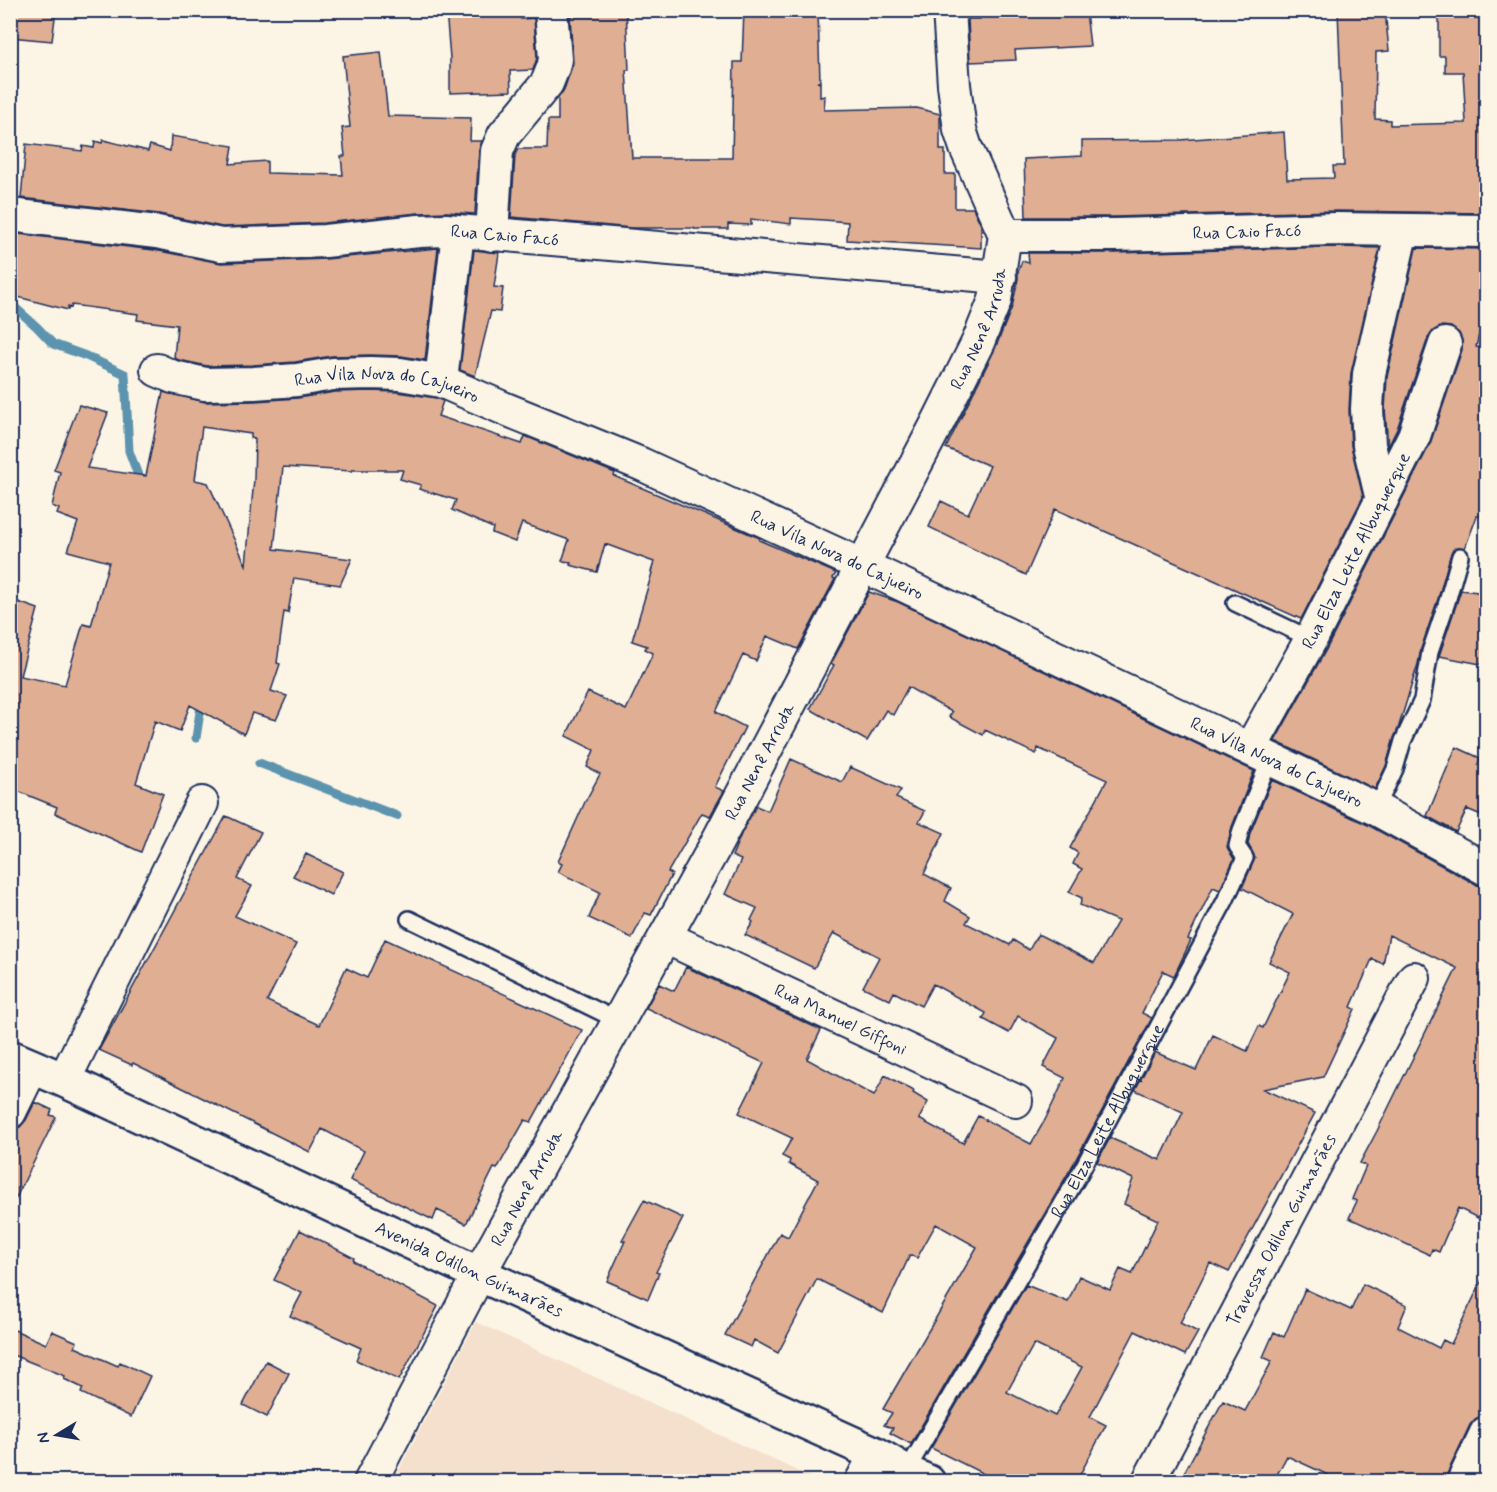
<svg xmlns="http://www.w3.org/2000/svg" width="1497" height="1492" viewBox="0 0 1497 1492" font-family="Mynerve,sans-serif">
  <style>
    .built { fill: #f4e0cc }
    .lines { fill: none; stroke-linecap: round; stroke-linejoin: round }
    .stream { stroke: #5c93ae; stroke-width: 9 }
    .building { fill: #e0ae93; stroke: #1b2f5e; stroke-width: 1.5; fill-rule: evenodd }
    .lane-casing { stroke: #1b2f5e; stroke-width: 20 }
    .street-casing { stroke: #1b2f5e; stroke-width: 36 }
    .secondary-casing { stroke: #1b2f5e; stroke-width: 38 }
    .lane { stroke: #fcf5e5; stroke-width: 15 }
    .street { stroke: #fcf5e5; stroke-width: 32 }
    .secondary { stroke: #fcf5e5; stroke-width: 33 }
    .labels { text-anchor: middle; stroke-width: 4.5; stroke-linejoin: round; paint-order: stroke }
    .street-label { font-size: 18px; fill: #1b2f5e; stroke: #fcf5e5 }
  </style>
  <rect width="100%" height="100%" fill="#fcf5e5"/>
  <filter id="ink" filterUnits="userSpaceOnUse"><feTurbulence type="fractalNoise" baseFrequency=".0167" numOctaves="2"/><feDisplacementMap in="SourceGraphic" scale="12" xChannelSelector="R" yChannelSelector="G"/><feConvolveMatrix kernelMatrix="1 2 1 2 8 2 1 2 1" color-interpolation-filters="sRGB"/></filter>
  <g filter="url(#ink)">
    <!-- built -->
    <path class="built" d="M476 1322 819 1481H393Z"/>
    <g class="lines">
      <!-- stream -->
      <path class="stream" d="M10 303 37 327 53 344 86 356 125 374 129 451 142 486
        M196 738 202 699
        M259 763 397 816"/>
    </g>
    <!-- building -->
    <path class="building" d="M10 10H56L52 41 10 37Z
      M446 10H521V19L534 18 537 58 533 70 510 71 511 91 450 93V58Z
      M578 10H626L629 70H626L632 158H732L734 62H742L744 10H818L820 82H817L820 83V97L825 96 824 110 917 108 940 114V150H945V174H955V208H973L981 225V248L847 240 848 222 824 220 791 218V224L751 219V225L728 224V229H694V228H632L511 217 515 155 518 149H547L548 120H558V98L564 90 573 63 570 16 578 15Z
      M980 10H1035V15L1086 12 1090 46 1015 50 1016 60 970 62 968 19H980Z
      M1338 10H1385L1389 51 1376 52 1375 119 1390 120V125L1466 123 1463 72H1445V56H1439V10H1471L1472 18H1486V213L1336 211 1115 217H1026L1024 159 1082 156V141L1180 140 1284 132 1287 179 1334 178 1333 166H1344Z
      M381 52 388 116 471 118 470 141H482L479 150 475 214 447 212 418 213 324 223 222 227 159 214 21 198 26 144 82 151 83 146 94 148 95 141 102 143 103 140 148 151 150 145 170 151 171 136 233 146 230 164 267 161V173L343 175 341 156H345L342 128 350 127 343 56Z
      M10 233 154 250 221 263 326 259 438 248 425 360 401 356 370 355 332 356 295 362 253 365 207 366 179 360 174 358 177 325 137 320 138 314 72 305 71 308 68 307V310L10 295Z
      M1336 247 1380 248 1351 373 1349 410 1351 446 1363 497 1301 619 1055 509 1026 575 929 527 941 501 968 514 990 466 946 448 995 349 1012 307 1018 279V272L1022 261 1029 263 1028 253H1115Z
      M1416 248 1486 249V305L1476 347 1486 349V516H1477L1465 548 1457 547 1453 549 1451 553 1438 599 1421 649 1418 664 1398 729 1394 738 1386 766 1375 789 1275 741 1327 648 1430 444 1462 350V340L1459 333 1451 327 1442 326 1433 331 1428 338 1397 429 1388 447 1385 409 1387 377Z
      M474 250 499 253 494 287 503 288 500 312 491 311 475 376 460 370Z
      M370 391 398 392 436 398 443 401 438 416 522 444 525 436 615 473 614 476 750 534 760 538 759 540 836 573 833 578 835 579 798 649 767 636 756 661 743 655 716 712 745 727 715 787 724 791 710 816 702 813 668 872 672 874 651 915 645 913 632 938 589 918 600 892 558 872 562 864 558 862 585 802 600 774 587 767 594 750 566 736 588 692 626 710 653 653 645 649 647 646 632 641 652 573 651 572 654 562 605 544 597 572 570 565 571 562 562 561 569 540 522 523 515 542 492 533 493 528 452 510 456 500 419 489 421 485 400 479 403 470H352V471L283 467 274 549 352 559 340 585 294 578 288 613 284 612 277 663 280 664 271 691 287 696 276 720 252 713 244 734 190 705 180 731 155 721 136 783 163 794 141 852 55 813 57 807 10 788V599L38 609 20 676 65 685 83 624 91 626 109 562 68 551 78 522 57 514 59 509 52 506 60 472 54 470 79 405 108 413 87 468 146 476 163 392 205 402 255 401 298 398 335 392ZM202 427 251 434V438L255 439 254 479 246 565 208 483 195 480Z
      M1461 590 1486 593V665L1439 656Z
      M869 592 898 602 1254 771 1232 827 1227 847 1234 859 1220 890 1213 887 1188 939 1191 940 1174 976 1163 971 1142 1013 1152 1018 1070 1170 911 1444 890 1433 893 1428 884 1425 892 1413 883 1409 977 1247 936 1224 917 1258 910 1255 883 1313 817 1279 778 1353 754 1340 751 1347 725 1335 780 1233 788 1237 818 1180 789 1164 790 1160 782 1156 792 1138 739 1113 764 1063 646 1008 659 984 674 991 686 967 821 1030 807 1059 874 1096 885 1075 914 1091 913 1093 928 1102 919 1119 963 1143 978 1116 1031 1144 1045 1120 1065 1078 1043 1067 1058 1038 1018 1016 1009 1033 983 1019 986 1013 933 984 921 1006 894 992 890 1000 863 987 879 957 834 933 814 968 745 935 753 922 751 920 757 908 725 894 741 860 732 856 742 832 756 806 768 811 791 759 842 782 850 767 901 790 896 798 925 811 919 822 944 833 924 874 951 888 945 901 970 916 966 923 1010 945 1013 940 1029 950 1038 934 1094 963 1118 921 1080 905 1082 898 1069 892 1082 869 1073 864 1078 853 1070 848 1107 780 1038 748 1036 754 985 730 983 735 949 717 952 712 908 687 893 715 886 710 867 741 810 709 834 665 831 664Z
      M1456 747 1480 758 1478 764 1486 767V817L1467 809 1456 832 1427 816Z
      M1272 780 1368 825 1477 885 1486 887V1222L1458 1208 1439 1252 1432 1249 1430 1255 1349 1218 1357 1201 1352 1199 1366 1166 1360 1163 1377 1131 1457 968 1389 935 1383 964 1372 959 1351 1007 1355 1009 1323 1077 1263 1089 1315 1113 1229 1272 1210 1263 1180 1323 1198 1332 1185 1355 1135 1331 1090 1417 1106 1425 1076 1482H1000L931 1448 1026 1285 1068 1302 1079 1276 1110 1290 1120 1269 1132 1274 1158 1220 1124 1204 1133 1179 1097 1162 1110 1138 1160 1160 1183 1112 1135 1090 1155 1052 1196 1070 1213 1035 1247 1051 1259 1026 1263 1028 1290 972 1269 962 1293 914 1242 888 1255 858 1253 853 1248 844 1250 833ZM1034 1344 1082 1367 1055 1416 1007 1392Z
      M226 816 261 832 237 879 252 886 235 916 296 944 267 1001 319 1025 346 968 367 978 385 939 582 1030 531 1122 525 1120 497 1169 494 1168 466 1224 437 1210 433 1220 350 1180 364 1151 322 1129 310 1152 157 1075 133 1063 132 1065 99 1050Z
      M306 854 343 872 331 895 293 876Z
      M35 1102 52 1110 50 1115 56 1117 10 1210V1135L13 1129 20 1127 26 1120Z
      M644 1200 683 1218 656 1272 659 1273 648 1299 607 1281 625 1241 622 1240Z
      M300 1230 354 1258 353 1261 438 1306 399 1380 356 1360 361 1348 290 1316 302 1293 274 1280Z
      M1486 1272V1409L1483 1415 1475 1419 1470 1425 1447 1474 1445 1482H1343L1287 1456 1273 1482H1179L1223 1401 1245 1411 1272 1361 1263 1357 1274 1332 1284 1337 1305 1289 1351 1310 1363 1284 1407 1305 1398 1327 1439 1348 1443 1340 1451 1344Z
      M10 1328 46 1344 52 1331 77 1342 75 1347 118 1366 120 1362 150 1376 131 1417 81 1393 83 1388 64 1379 65 1376 10 1354Z
      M266 1361 289 1373 267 1417 243 1405Z"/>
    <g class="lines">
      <defs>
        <g id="lane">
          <path d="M1235 603 1311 639"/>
          <path d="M1376 809 1395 769 1403 741 1422 700 1430 652 1447 602 1460 556"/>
          <path d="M409 919 619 1021"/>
          <path id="s1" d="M906 1472 1079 1175 1225 901 1245 858 1237 846 1241 830 1270 759"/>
        </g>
        <g id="street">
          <path id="s2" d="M10 215 157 232 221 245 325 241 419 231 446 230 1000 277"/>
          <path d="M492 235 497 151 504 135 547 83 553 68 555 59 551 10"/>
          <path id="s3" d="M1005 235H1115L1336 229 1486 231"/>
          <path id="s4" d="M157 370 173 377 205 384 254 383 297 380 333 374 370 373 400 374 441 381 503 408 641 464 863 566 1376 809 1486 869"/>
          <path d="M441 381 458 232"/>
          <path d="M1382 500 1369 445 1367 409 1369 374 1402 230"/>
          <path id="s5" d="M1250 749 1311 639 1414 436 1445 344"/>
          <path id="s6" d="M665 937 1016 1101"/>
          <path d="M64 1080 202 803"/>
          <path d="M10 1112 32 1067"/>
          <path id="s7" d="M370 1482 479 1274 714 848 939 420 978 342 995 300 1005 235 966 148 960 130 954 85 949 10"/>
          <path d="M861 1482 876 1454"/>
          <path id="s8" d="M1148 1482 1414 978"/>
          <path d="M1463 1482 1486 1433"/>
        </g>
        <g id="secondary">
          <path id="s9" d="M10 1057 64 1080 479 1274 876 1454 906 1472 928 1482"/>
        </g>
      </defs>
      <!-- lane casing -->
      <use href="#lane" class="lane-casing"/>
      <!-- street casing -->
      <use href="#street" class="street-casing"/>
      <!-- secondary casing -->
      <use href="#secondary" class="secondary-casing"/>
      <!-- lane -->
      <use href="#lane" class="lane"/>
      <!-- street -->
      <use href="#street" class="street"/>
      <!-- secondary -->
      <use href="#secondary" class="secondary"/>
    </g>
  </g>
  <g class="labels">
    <!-- street labels -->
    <g class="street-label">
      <text dy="6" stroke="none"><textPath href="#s3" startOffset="242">Rua Caio Facó</textPath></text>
      <text dy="6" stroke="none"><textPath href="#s2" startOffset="498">Rua Caio Facó</textPath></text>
      <text dy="6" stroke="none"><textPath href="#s7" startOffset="1305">Rua Nenê Arruda</textPath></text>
      <text dy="6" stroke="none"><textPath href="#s4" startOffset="234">Rua Vila Nova do Cajueiro</textPath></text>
      <text dy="6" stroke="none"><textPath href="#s5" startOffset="225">Rua Elza Leite Albuquerque</textPath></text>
      <text dy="6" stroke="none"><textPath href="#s4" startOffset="720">Rua Vila Nova do Cajueiro</textPath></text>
      <text dy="6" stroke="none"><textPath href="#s7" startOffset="819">Rua Nenê Arruda</textPath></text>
      <text dy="6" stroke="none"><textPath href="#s4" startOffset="1206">Rua Vila Nova do Cajueiro</textPath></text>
      <text dy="6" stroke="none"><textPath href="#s6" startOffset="194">Rua Manuel Giffoni</textPath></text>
      <text dy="6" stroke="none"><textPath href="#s1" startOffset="405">Rua Elza Leite Albuquerque</textPath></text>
      <text dy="6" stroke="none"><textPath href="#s7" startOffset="333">Rua Nenê Arruda</textPath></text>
      <text dy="6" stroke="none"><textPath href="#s8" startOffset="285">Travessa Odilon Guimarães</textPath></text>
      <text dy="6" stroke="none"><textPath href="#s9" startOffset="506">Avenida Odilon Guimarães</textPath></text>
    </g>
  </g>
  <!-- margin -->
  <rect width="1497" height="1492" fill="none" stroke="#fcf5e5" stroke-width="36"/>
  <rect x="18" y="18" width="1461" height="1456" fill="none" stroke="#1b2f5e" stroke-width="2" filter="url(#ink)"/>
  <!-- north arrow -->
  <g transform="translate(57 1435) rotate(259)" stroke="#fcf5e5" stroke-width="4.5" paint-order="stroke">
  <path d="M0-4.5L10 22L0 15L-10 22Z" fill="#1b2f5e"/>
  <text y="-9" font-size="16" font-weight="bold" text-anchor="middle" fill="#1b2f5e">N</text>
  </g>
</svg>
